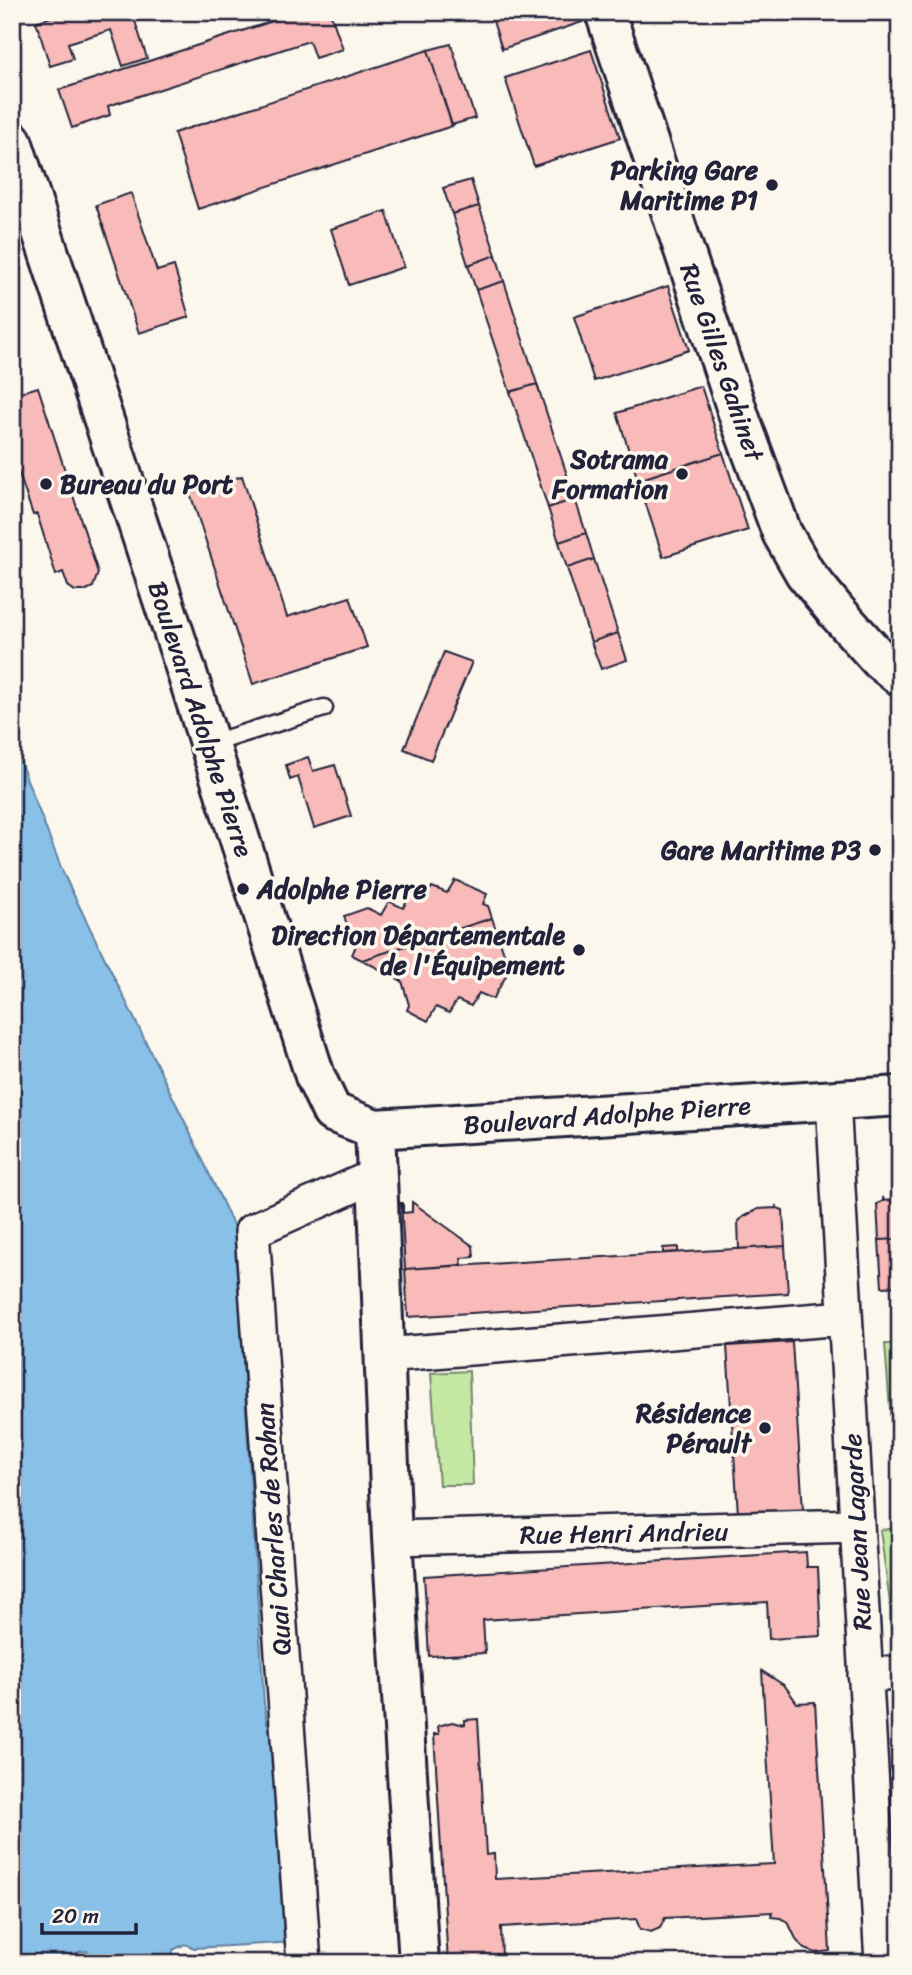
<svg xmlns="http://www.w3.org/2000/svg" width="912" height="1975" viewBox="0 0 912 1975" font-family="Sriracha,sans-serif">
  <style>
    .green { fill: #c4e8a2; stroke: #73856e; stroke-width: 2 }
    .water { fill: #89c0e7; stroke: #6081a2; stroke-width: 2 }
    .building { fill: #f8bbb9; stroke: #22223b; stroke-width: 2 }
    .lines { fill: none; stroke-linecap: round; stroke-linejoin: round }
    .lane-casing { stroke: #22223b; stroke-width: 21 }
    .street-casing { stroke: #22223b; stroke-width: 38 }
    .secondary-casing { stroke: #22223b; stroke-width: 44 }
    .lane { stroke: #fbf7ec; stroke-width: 16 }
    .street { stroke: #fbf7ec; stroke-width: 33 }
    .secondary { stroke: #fbf7ec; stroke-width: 38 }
    .poi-dot { fill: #22223b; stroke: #fbf7ec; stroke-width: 2.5 }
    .labels { text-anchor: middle; stroke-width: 7; stroke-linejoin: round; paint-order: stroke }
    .poi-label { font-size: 26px; font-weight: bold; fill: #22223b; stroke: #fbf7ec; text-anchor: end }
    .street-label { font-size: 26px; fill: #22223b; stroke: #fbf7ec }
  </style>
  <rect width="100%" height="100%" fill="#fbf7ec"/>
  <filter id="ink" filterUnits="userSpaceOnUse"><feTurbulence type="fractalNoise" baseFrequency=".0143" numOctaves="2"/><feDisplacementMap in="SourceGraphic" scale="14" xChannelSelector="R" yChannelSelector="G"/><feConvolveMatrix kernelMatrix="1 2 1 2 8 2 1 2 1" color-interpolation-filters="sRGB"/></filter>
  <g filter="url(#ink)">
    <!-- green -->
    <path class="green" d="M885 1344H900V1461H894Z
      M469 1371 473 1485H439L431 1373Z
      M900 1528V1632L891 1633 890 1603 880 1530Z"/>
    <!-- water -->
    <path class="water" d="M12 741 64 875 184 1120 235 1229 264 1703 267 1723H276L296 1942 194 1948 185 1944 173 1950 172 1963H96L95 1957 87 1951C78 1951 73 1953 71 1963H44L43 1958 12 1960Z"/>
    <!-- building -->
    <path class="building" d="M65 12H132L147 58 123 66 111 30 68 43 73 59 50 66 36 22Z
      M301 12H330L343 49 315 58 309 41 108 106 110 115 72 128 59 90Z
      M490 12H579L582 22 502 49Z
      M451 44 475 118 452 125 428 50Z
      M428 50 452 126 198 209 174 133Z
      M591 50 620 138 534 166 505 78Z
      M471 180 479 206 452 214 443 188Z
      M131 193 157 271 174 266 189 317 139 333 96 205Z
      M479 206 496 255 468 265 452 214Z
      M386 211 404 267 349 285 331 229Z
      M496 255 504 281 476 290 468 265Z
      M504 281 537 384 510 392 476 290Z
      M668 286 689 350 594 381 574 317Z
      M537 384 575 499 548 508 510 392Z
      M701 386 723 453 638 480 617 413Z
      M38 387 98 573 93 587 84 591H75L68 586 63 572 56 575 37 514 33 515 12 453V395Z
      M723 453 748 530 663 557 638 480Z
      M242 476 287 617 350 597 367 647 253 684 190 493Z
      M575 499 586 533 559 542 548 508Z
      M586 533 594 559 567 568 559 542Z
      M594 559 618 633 591 642 567 568Z
      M618 633 627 660 601 669 591 642Z
      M444 652 472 662 431 760 404 749Z
      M308 757 313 771 335 765 351 816 314 828 298 777 290 780 286 765Z
      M455 880 487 894 483 904 488 906 492 918 362 960 352 955 357 943 352 940 344 916 367 908 381 915 389 901 403 908 411 893 425 899 432 887 447 893Z
      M492 918 505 956 501 962 511 967 493 999 479 993 471 1006 457 1000 449 1013 436 1007 428 1021 407 1010 409 1005 402 981 362 960Z
      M883 1197 884 1201 900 1199V1239L879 1240 877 1204 883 1201Z
      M412 1202 473 1246 474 1257 461 1258 462 1265 405 1269 401 1203H403V1213L412 1212Z
      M776 1205 777 1208 783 1210 785 1246 739 1249 738 1222 743 1217 758 1209 776 1208Z
      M900 1239V1286L882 1287 879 1240Z
      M785 1246 788 1293 408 1317 405 1269Z
      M678 1247V1252L663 1253V1248Z
      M792 1342 803 1510 738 1514 727 1346Z
      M806 1552 807 1567H818L821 1636 769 1639 767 1602 483 1620 485 1653 429 1656 424 1576Z
      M762 1671 785 1686 797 1703 815 1702 830 1951 816 1953 805 1949 797 1941 788 1922 780 1918 771 1917 772 1912 665 1918 660 1928 651 1932 640 1929 636 1919 501 1927 502 1961 448 1963 434 1734H439L438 1726 452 1722 465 1725V1720L478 1719 486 1855 494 1854 495 1879 774 1864Z"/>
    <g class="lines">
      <defs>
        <path id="lane" d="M210 744 324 708"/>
        <path id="street" d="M833 1100 882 1963
          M384 1355 845 1318
          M392 1538 857 1526
          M865 1675 900 1673
          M304 1963 252 1231 377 1175"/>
        <path id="secondary" d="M605 12 741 422 782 533 805 573 836 611 880 660 900 676
          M12 141 186 670 315 1076 332 1112 375 1129 900 1096
          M375 1129 392 1538 419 1963"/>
      </defs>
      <!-- lane casing -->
      <use href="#lane" class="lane-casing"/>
      <!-- street casing -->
      <use href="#street" class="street-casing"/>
      <!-- secondary casing -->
      <use href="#secondary" class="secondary-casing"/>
      <!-- lane -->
      <use href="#lane" class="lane"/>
      <!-- street -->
      <use href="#street" class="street"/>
      <!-- secondary -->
      <use href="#secondary" class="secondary"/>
    </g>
  </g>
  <!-- markers -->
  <g class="poi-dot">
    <circle cx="772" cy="185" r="7"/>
    <circle cx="682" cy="474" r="7"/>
    <circle cx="46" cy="484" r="7"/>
    <circle cx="875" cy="850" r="7"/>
    <circle cx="243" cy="889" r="7"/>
    <circle cx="579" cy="950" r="7"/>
    <circle cx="765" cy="1428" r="7"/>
  </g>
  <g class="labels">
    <!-- poi labels -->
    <g class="poi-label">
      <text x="758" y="179">Parking Gare<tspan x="758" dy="30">Maritime P1</tspan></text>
      <text x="668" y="468">Sotrama<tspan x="668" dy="30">Formation</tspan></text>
      <text x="60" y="493" text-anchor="start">Bureau du Port</text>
      <text x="861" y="859">Gare Maritime P3</text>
      <text x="257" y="898" text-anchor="start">Adolphe Pierre</text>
      <text x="565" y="944">Direction Départementale<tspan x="565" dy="30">de l'Équipement</tspan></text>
      <text x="751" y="1422">Résidence<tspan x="751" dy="30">Pérault</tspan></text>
    </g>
    <!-- street labels -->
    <g class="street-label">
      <text transform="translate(722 362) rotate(71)" y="9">Rue Gilles Gahinet</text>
      <text transform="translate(201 719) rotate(72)" y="9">Boulevard Adolphe Pierre</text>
      <text transform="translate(607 1115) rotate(-4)" y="9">Boulevard Adolphe Pierre</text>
      <text transform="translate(273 1529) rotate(-94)" y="9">Quai Charles de Rohan</text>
      <text transform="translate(857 1532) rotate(-93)" y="9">Rue Jean Lagarde</text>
      <text transform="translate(624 1533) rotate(-1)" y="9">Rue Henri Andrieu</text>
    </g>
  </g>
  <!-- margin -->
  <rect width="912" height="1975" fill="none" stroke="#fbf7ec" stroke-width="42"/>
  <rect x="21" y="21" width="870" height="1933" fill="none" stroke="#22223b" stroke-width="2.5" filter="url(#ink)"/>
  <!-- scale -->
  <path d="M42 1923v10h94v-10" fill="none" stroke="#22223b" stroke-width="3.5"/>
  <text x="52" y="1923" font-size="21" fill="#22223b" stroke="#fbf7ec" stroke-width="5" paint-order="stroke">20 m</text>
</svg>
